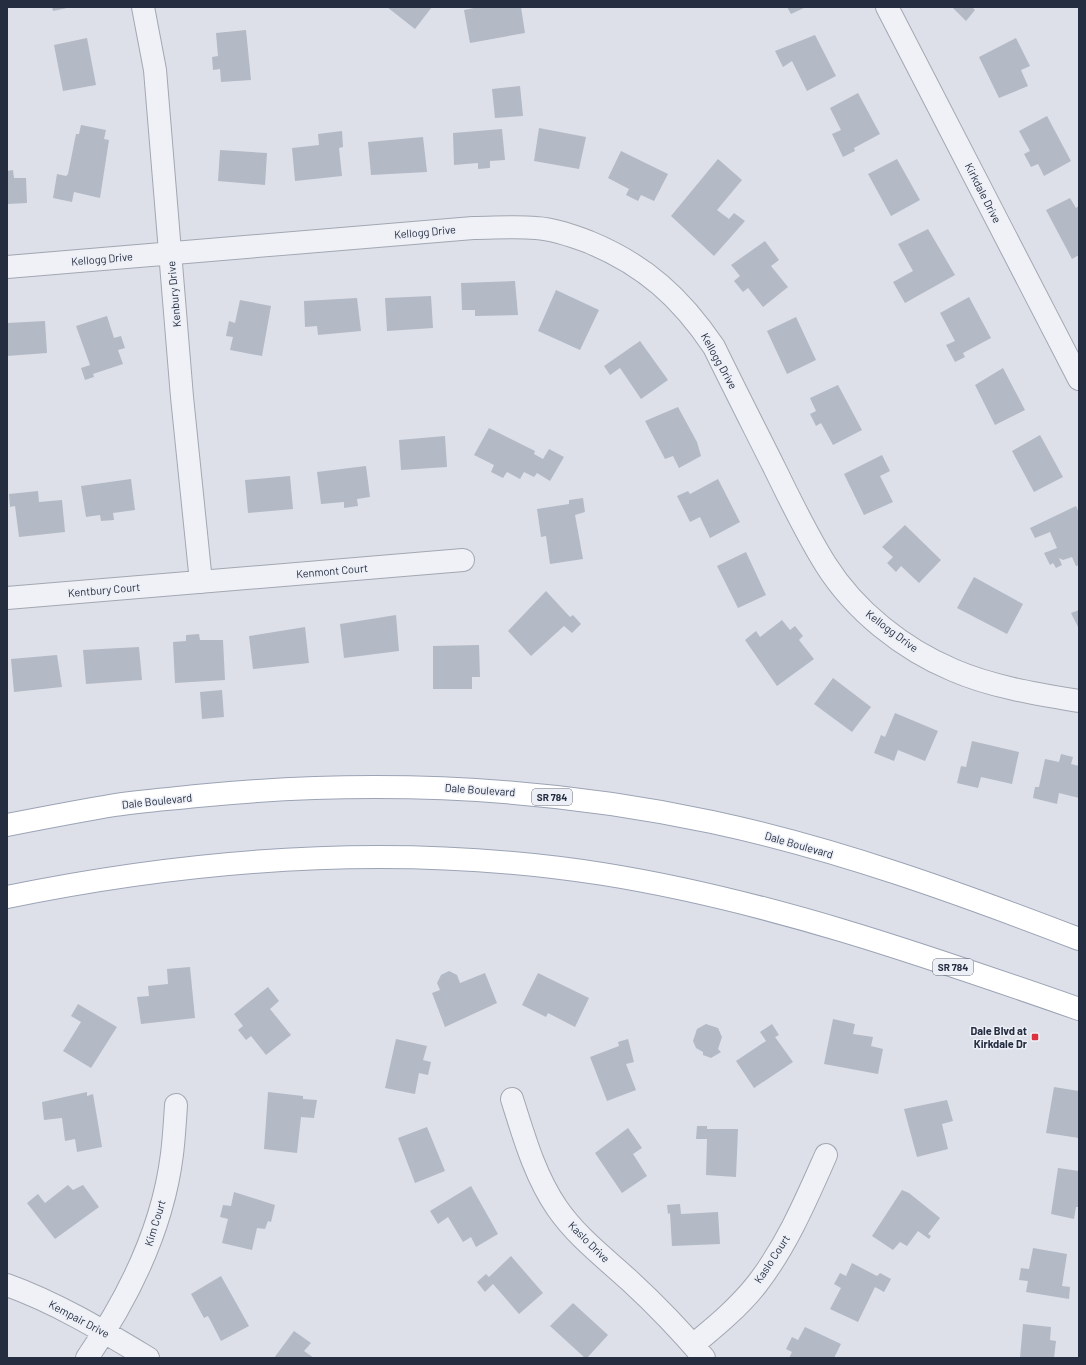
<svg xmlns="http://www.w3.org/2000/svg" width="1086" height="1365" viewBox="0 0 1086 1365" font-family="Barlow,sans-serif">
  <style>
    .building { fill: #b3b9c5 }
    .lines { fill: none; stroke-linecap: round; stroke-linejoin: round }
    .minor-casing { stroke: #a2a7b2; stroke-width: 24 }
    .major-casing { stroke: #9ba3b5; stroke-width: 24 }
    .minor { stroke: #f0f1f6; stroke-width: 22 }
    .major { stroke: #fff; stroke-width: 22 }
    .poi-dot { fill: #db3440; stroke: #eceff6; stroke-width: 1.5 }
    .labels { text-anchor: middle; stroke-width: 3; stroke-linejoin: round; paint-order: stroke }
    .shield { fill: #eceff6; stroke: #616777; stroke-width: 1 }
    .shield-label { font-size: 10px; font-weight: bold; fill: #252d40 }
    .street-label { font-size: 11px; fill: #252d40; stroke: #eceff6 }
    .poi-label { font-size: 11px; font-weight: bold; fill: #252d40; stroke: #eceff6; text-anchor: end }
  </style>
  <rect width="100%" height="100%" fill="#dde0e8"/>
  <!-- building -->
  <path class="building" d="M52 7H67V8L53 11Z
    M387 7H432L415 29Z
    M479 7H521L525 33 470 43 464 10Z
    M787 7H806L791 14Z
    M952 7H972L975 10 966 21Z
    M246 30 251 80 221 82 220 69 213 70 212 57 218 56 216 33Z
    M815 35 836 76 807 91 792 61 783 67 775 51Z
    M87 38 96 85 63 91 54 45Z
    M1016 38 1030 66 1021 70 1028 86 999 98 979 57Z
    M520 86 523 116 495 118 492 89Z
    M858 93 880 134 854 148 855 151 843 157 832 134 841 130 830 108Z
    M1047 116 1071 161 1044 176 1038 164 1031 167 1024 154 1030 151 1019 131Z
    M81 125 106 130 104 139 109 140 100 198 74 192 72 202 53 198 57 174 66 176 68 174 76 134H79Z
    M539 128 586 137 579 169 534 161Z
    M502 129 505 160 490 161V168L478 169V163L454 165 453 133Z
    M342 131 343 147 339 148 342 176 295 181 292 148 319 145 318 134Z
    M423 137 427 172 371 175 368 142Z
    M220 150 267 153 265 185 218 181Z
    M621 151 668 174 654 201 641 195 638 201 626 195 629 189 608 178Z
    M718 159 742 180 717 210 729 219 734 213 745 221 714 256 671 216Z
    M897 159 920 200 891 216 868 174Z
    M13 170 14 178H26L27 203 7 204V171Z
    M1070 198 1076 208 1079 206V255L1072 259 1046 210Z
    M928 229 955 275 905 303 893 282 913 271 898 244Z
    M765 241 779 260 771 266 788 287 763 307 748 288 743 292 734 281 740 276 731 265Z
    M515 281 518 315 475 316V310H462L461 283Z
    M556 290 599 310 580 350 538 331Z
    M431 296 433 328 387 331 385 298Z
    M969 297 991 338 963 353 965 357 955 362 946 345 955 341 940 313Z
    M357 298 361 331 318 335 317 326 305 327 304 301Z
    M240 300 271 306 262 356 230 350 233 337 226 336 229 321 235 323Z
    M107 316 114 338 121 336 125 348 118 350 123 364 93 374 94 377 85 380 81 368 90 365 76 326Z
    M796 317 816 360 787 374 767 331Z
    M45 321 47 353 7 356V323Z
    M640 341 668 380 641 399 620 368 610 375 604 366Z
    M1003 368 1025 410 995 425 975 385Z
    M838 385 862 430 833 445 821 423 816 426 810 414 816 411 810 398Z
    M678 407 697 442 701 456 679 468 673 456 665 459 645 421Z
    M489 428 535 451 534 454 543 459 549 449 564 457 550 481 537 473 534 477 524 472 520 479 507 472 503 478 491 472 494 465 474 455Z
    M1040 435 1063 477 1034 492 1012 451Z
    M445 436 447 467 401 470 399 440Z
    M882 455 890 471 880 476 893 502 864 515 844 474Z
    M366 466 370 497 357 499 358 506 344 508V502L321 504 317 472Z
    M290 476 293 509 248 513 245 480Z
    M131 479 135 510 113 513 114 520 101 521 100 515 86 517 81 486Z
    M718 479 740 522 710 538 700 517 690 522 677 496 688 491 690 494Z
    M38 491 39 502 62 500 65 532 19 537 15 506 10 507 9 494Z
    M583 498 585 512 575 515 583 559 550 564 546 536 541 537 537 509 569 504V500Z
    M1076 506 1079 513V565L1076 566 1072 557 1063 560 1059 558 1062 565 1056 568 1053 563 1050 565 1044 553 1057 548 1050 532 1035 538 1030 528Z
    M905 525 941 560 919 583 901 566 896 572 887 563 893 557 882 547Z
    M746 552 766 595 738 608 717 566Z
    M974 577 1023 604 1007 634 957 608Z
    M546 591 570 617 573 615 581 624 572 633 564 626 531 656 508 631Z
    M1079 610V629L1071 613Z
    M396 615 399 651 344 658 340 624Z
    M782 620 790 630 795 626 803 636 799 640 814 659 777 686 745 640 756 631 760 637Z
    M305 627 309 663 253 669 249 636Z
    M199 634 200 640H223L225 680 175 683 173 642 186 641V635Z
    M479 645 480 677H472V689H433V646Z
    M139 647 142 680 86 684 83 650Z
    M57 655 62 687 14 692 11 659Z
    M833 678 871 707 852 732 814 704Z
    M222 690 224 717 202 719 200 692Z
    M895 713 938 731 925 761 898 750 894 761 874 753 881 735 885 737Z
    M972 741 1019 752 1012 784 981 777 978 788 957 783 961 766 966 767Z
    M1061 754 1073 757 1071 764 1079 766V798L1059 793 1057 804 1033 798 1035 787H1039L1045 759 1059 762Z
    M190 967 195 1018 141 1024 137 997 149 996 148 986 168 984 167 969Z
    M449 971 457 975 460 983 485 973 497 1003 445 1027 432 993 440 990 437 983 441 975Z
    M538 973 589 998 575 1027 548 1013 546 1017 522 1005Z
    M268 987 279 1001 270 1009 291 1035 266 1055 251 1036 246 1040 238 1030 243 1026 234 1014Z
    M78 1004 117 1027 91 1068 63 1051 81 1022 71 1016Z
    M833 1019 855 1024 853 1034 873 1037 871 1046 883 1049 878 1074 824 1064Z
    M706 1024 718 1028 722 1037 718 1049 721 1052 711 1058 703 1055V1052L696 1048 693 1041 697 1029Z
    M772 1024 779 1035 775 1037 793 1062 754 1088 736 1061 766 1041 760 1032Z
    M396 1039 427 1046 423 1060 431 1062 428 1075 419 1073 415 1094 385 1088Z
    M628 1039 634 1062 626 1064 636 1090 607 1101 590 1057 619 1046 618 1042Z
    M1054 1087 1079 1091V1138L1046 1133Z
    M87 1092V1096L93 1094 102 1147 77 1152 75 1139 65 1141 62 1118 44 1120 42 1102Z
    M268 1092 303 1096V1099L317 1100 314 1118 301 1117 297 1153 264 1149Z
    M947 1100 953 1121 942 1124 948 1149 917 1157 904 1109Z
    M697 1126H707V1129H738L736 1177 706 1175 707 1139H696Z
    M427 1127 445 1171 415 1183 398 1138Z
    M628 1128 642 1148 633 1154 647 1176 622 1193 595 1153Z
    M1058 1168 1079 1171V1207H1076L1074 1219 1051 1214Z
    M68 1185 73 1190 83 1185 99 1207 55 1239 27 1203 38 1194 45 1203Z
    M471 1186 498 1234 476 1247 471 1237 463 1242 448 1217 438 1224 430 1211Z
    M902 1190 909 1193 940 1218 928 1234 931 1236 929 1239 918 1231 907 1246 900 1242 893 1250 872 1236Z
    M234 1192 275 1205 271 1222 268 1221 265 1229 257 1228 252 1250 222 1243 228 1219 220 1217 223 1205 231 1206Z
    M680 1204 681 1214 718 1212 720 1244 672 1246 670 1213 668 1214 667 1205Z
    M1033 1248 1067 1254 1062 1286 1070 1287 1069 1299 1026 1292 1028 1281 1019 1280 1021 1268 1029 1269Z
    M511 1256 543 1293 519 1314 493 1284 485 1292 477 1282 486 1274 489 1277Z
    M852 1263 877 1276 880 1273 891 1279 884 1292 875 1287 858 1322 830 1309 841 1288 834 1284 840 1273 846 1276Z
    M221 1276 249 1326 221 1341 208 1316 204 1318 191 1294Z
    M573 1303 608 1335 587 1358H585L550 1326Z
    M1023 1324 1051 1327 1050 1340 1056 1341 1054 1358H1020Z
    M805 1327 841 1344 834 1358H789L792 1352 786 1349 792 1337 798 1340Z
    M294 1331 311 1343 304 1351 314 1358H274Z"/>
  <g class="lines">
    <defs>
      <path id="minor" d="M143 7 155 70 182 397 201 582
        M887 7 1079 379
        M7 267 473 228C494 228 515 226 536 228 554 229 573 236 589 242 645 265 681 298 714 347 734 388 755 429 775 469 791 502 807 535 826 565 855 611 903 649 953 670 992 687 1037 694 1079 701
        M7 598 463 560
        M512 1099C524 1137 535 1176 557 1208 577 1237 605 1258 630 1281 656 1305 681 1331 704 1358
        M7 1285C57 1303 103 1331 148 1358
        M693 1345C716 1326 739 1307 757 1284 787 1245 806 1200 826 1155
        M87 1358C129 1297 163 1228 172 1154 174 1138 175 1121 176 1105"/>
      <path id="major" d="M7 825C43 818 79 811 115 805 142 801 170 799 197 796 369 779 543 786 712 822 838 849 959 893 1079 939
        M7 897C202 857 405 843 603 874 766 900 924 955 1079 1009"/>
    </defs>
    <!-- minor casing -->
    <use href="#minor" class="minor-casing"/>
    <!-- major casing -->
    <use href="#major" class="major-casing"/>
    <!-- minor -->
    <use href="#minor" class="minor"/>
    <!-- major -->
    <use href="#major" class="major"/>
  </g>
  <!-- markers -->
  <rect class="poi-dot" x="1031" y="1033" width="8" height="8" rx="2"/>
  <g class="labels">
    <!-- shield labels -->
    <g class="shield">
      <rect x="532" y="789" width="40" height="16" rx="3"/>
      <rect x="933" y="959" width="40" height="16" rx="3"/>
    </g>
    <g class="shield-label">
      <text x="552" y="801">SR 784</text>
      <text x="953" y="971">SR 784</text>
    </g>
    <!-- street labels -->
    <g class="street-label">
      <text transform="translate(983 193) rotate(63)" y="4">Kirkdale Drive</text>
      <text transform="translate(425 232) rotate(-5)" y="4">Kellogg Drive</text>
      <text transform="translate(102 259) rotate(-5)" y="4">Kellogg Drive</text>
      <text transform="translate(174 294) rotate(-95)" y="4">Kenbury Drive</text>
      <text transform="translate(719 361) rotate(61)" y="4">Kellogg Drive</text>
      <text transform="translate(332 571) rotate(-5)" y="4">Kenmont Court</text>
      <text transform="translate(104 590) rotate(-5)" y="4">Kentbury Court</text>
      <text transform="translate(892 631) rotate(37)" y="4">Kellogg Drive</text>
      <text transform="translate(480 790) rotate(4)" y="4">Dale Boulevard</text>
      <text transform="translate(157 801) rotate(-6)" y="4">Dale Boulevard</text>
      <text transform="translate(799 845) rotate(16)" y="4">Dale Boulevard</text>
      <text transform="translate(155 1223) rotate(-73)" y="4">Kim Court</text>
      <text transform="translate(589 1242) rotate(45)" y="4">Kaslo Drive</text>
      <text transform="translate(772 1259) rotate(-57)" y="4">Kaslo Court</text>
      <text transform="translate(79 1319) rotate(28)" y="4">Kempair Drive</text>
    </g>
    <!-- poi labels -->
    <g class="poi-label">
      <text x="1027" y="1035">Dale Blvd at<tspan x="1027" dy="13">Kirkdale Dr</tspan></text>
    </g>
  </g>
  <!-- border -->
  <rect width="1086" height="1365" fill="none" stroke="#252d40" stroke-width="16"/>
</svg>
